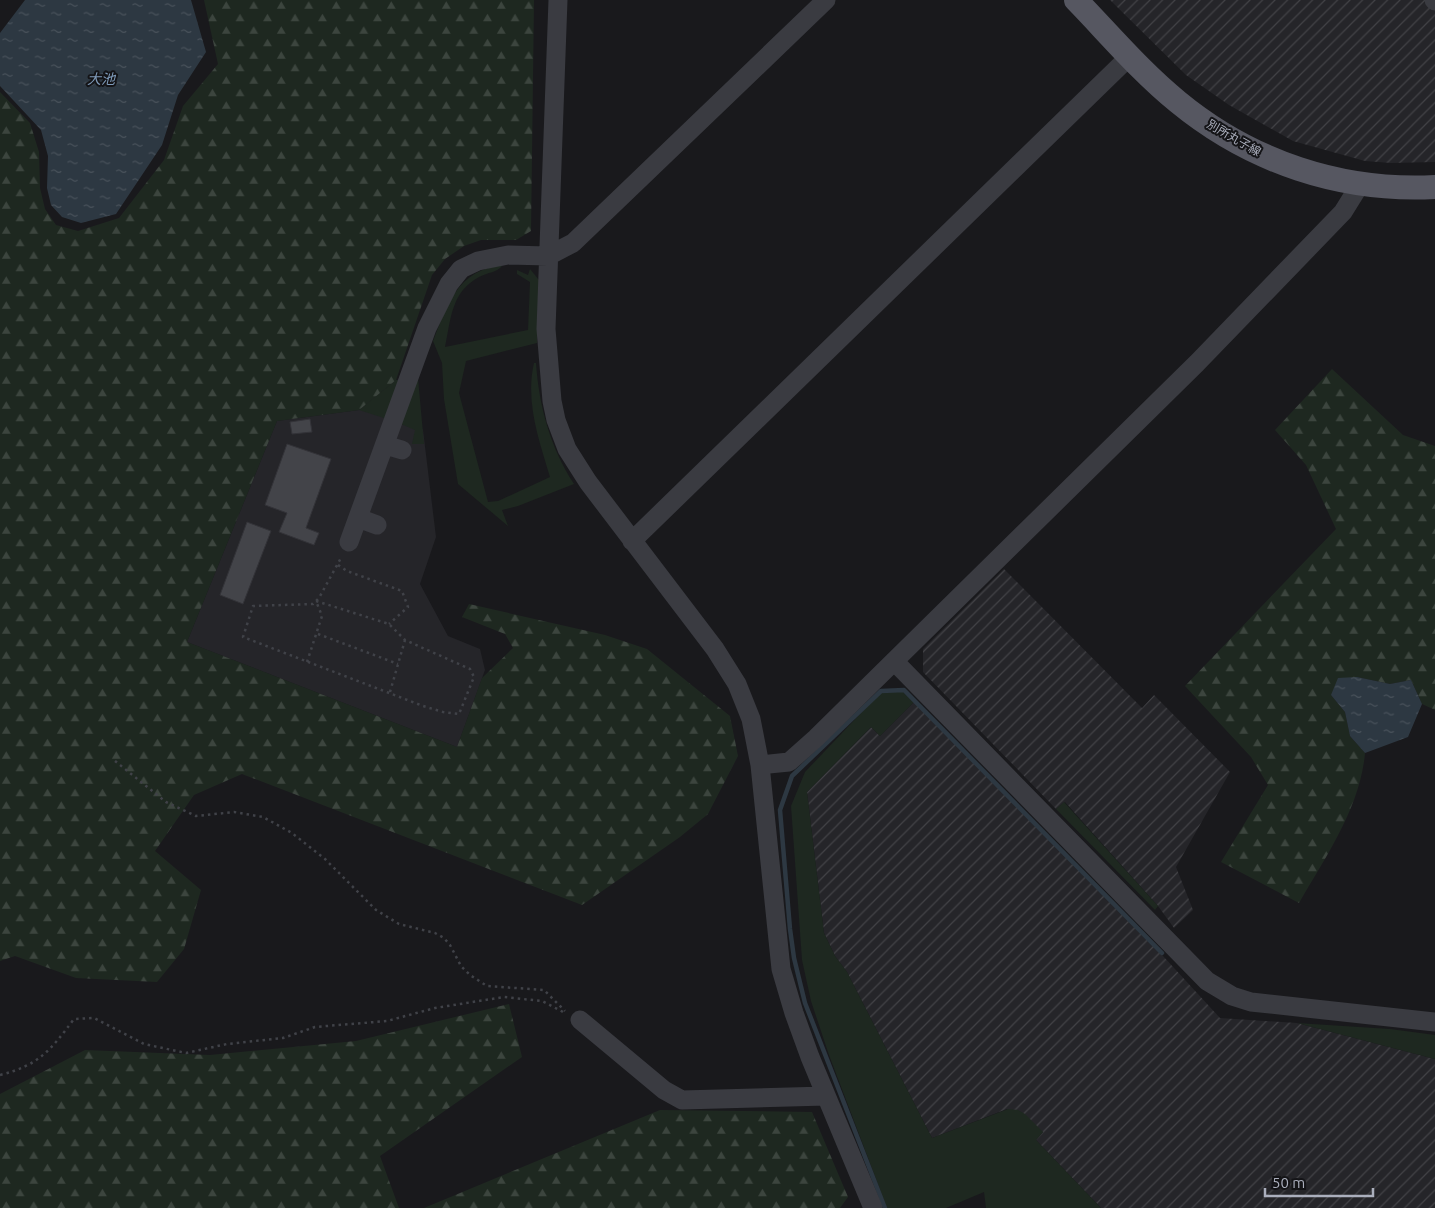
<svg xmlns="http://www.w3.org/2000/svg" width="1435" height="1208" viewBox="0 0 1435 1208" font-family="Ubuntu,'Noto Sans JP',sans-serif">
  <style>
    .built { fill: #252529 }
    .industrial { fill: url(#industrial-furrows) }
    .green { fill: #1e2820 }
    .forest { fill: url(#forest-firs) }
    .water { fill: url(#water-ripples) }
    .lines { fill: none; stroke-linecap: round; stroke-linejoin: round }
    .stream { stroke: #2d3842; stroke-width: 4.5 }
    .building { fill: #434449; stroke: #333338 }
    .path { stroke: #404248; stroke-width: 2.5; stroke-dasharray: 2.5 4; stroke-linecap: butt }
    .minor { stroke: #3a3b41; stroke-width: 19 }
    .major { stroke: #565761; stroke-width: 24 }
    .labels { text-anchor: middle; stroke-width: 4; stroke-linejoin: round; paint-order: stroke }
    .street-label { font-size: 12px; fill: #abafbd; stroke: #141417 }
    .water-label { font-size: 14px; font-style: italic; fill: #7f9bba; stroke: #141417 }
  </style>
  <defs>
    <pattern id="industrial-furrows" width="10" height="10" patternUnits="userSpaceOnUse" patternTransform="scale(1.25)"><rect width="10" height="10" fill="#252529"/><path d="M-1 1l2-2M0 10L10 0M9 11l2-2" fill="none" stroke="#424246"/></pattern>
    <pattern id="forest-firs" width="22" height="20" patternUnits="userSpaceOnUse" patternTransform="scale(1.25)"><rect width="22" height="20" fill="#1e2820"/><path d="M5 1l3.5 6h-7zM16 11l3.5 6h-7z" fill="#3c453e"/></pattern>
    <pattern id="water-ripples" width="26" height="14" patternUnits="userSpaceOnUse" patternTransform="scale(1.25)"><rect width="26" height="14" fill="#2d3842"/><path d="M2 4q2-2 4 0t4 0M15 11q2-2 4 0t4 0" fill="none" stroke="#49525b"/></pattern>
  </defs>
  <rect width="100%" height="100%" fill="#19191c"/>
  <!-- built -->
  <path class="built" d="M396 380 423 430 436 537 420 584 448 636 480 649 485 670 457 747 187 642 277 421 359 410Z"/>
  <!-- industrial -->
  <path class="industrial" d="M1110 0H1435V162L1391 163 1365 161 1293 141 1229 105 1186 75Z
    M1004 569 1142 708 1154 695 1230 772 1176 867 1193 910 1174 928 1158 906 1065 802 1056 809 923 672V649Z
    M914 702 1163 956 1220 1018 1297 1023 1435 1059V1208H1101L1036 1140 1043 1132 1007 1109 932 1138 847 972 835 956 824 933 807 792 871 727 880 736Z"/>
  <!-- green -->
  <path class="green" d="M503 265C497 273 488 272 479 277 451 292 451 319 445 347L528 330 530 282 517 274V270L528 275 530 269 539 280 537 343 466 361 459 393 488 502 498 501 550 477C539 440 525 402 534 363H536C539 406 550 447 574 484L518 506 502 510 508 526 458 484 444 399 442 363 433 341C448 304 457 270 503 265Z
    M418 378 424 444H412L415 430 401 424Z
    M402 379 387 419 359 410 396 380Z
    M881 692H903L914 702 880 736 871 727 807 792 824 933 835 956 847 972 932 1138 1008 1109 1018 1110 1025 1114 1043 1132 1036 1140 1101 1208H986L984 1192 946 1208H887L829 1055 811 1001 802 960 791 806 805 772Z
    M1064 802 1158 906 1155 910 1056 809Z
    M1297 1023 1390 1029 1435 1035V1059Z"/>
  <!-- forest -->
  <path class="forest" d="M204 0H534L531 231 516 240H481L464 246 445 259 432 275 396 380 359 410 277 421 187 642 457 747 482 678 513 648 505 634 462 617 469 604 605 635 647 649 730 716 738 756 708 814 680 837 582 905 242 774 194 795 155 851 201 890 184 949 157 982 76 978 15 956 0 961V92L30 123 39 152 40 188 45 209 56 225 78 231 119 218 164 160 183 106 218 64Z
    M1332 369 1403 435 1435 446V710L1422 704 1411 680 1390 684 1357 677 1331 695 1345 712 1350 736 1365 753C1360 808 1326 856 1299 903L1221 862 1268 785 1251 757 1185 686 1336 529 1306 465 1275 430Z
    M509 1004 522 1057 380 1156 399 1208H0V1094L85 1050 210 1055 356 1041Z
    M660 1110 812 1112 848 1197 840 1208H424Z"/>
  <!-- water -->
  <path class="water" d="M25 0H191L206 52 178 95 162 145 116 214 81 223 62 217 51 205 47 188 48 156 41 130 0 86V33Z
    M1357 677 1390 684 1411 680 1422 704 1408 737 1365 753 1350 736 1345 712 1331 695 1338 678Z"/>
  <g class="lines">
    <!-- stream -->
    <path class="stream" d="M885 1208 805 1003 794 958 790 929 780 810 792 776 881 691 904 690 1162 953"/>
  </g>
  <!-- building -->
  <path class="building" d="M310 419 312 432 292 434 290 422Z
    M287 444 331 459 306 528 319 533 314 545 279 532 287 513 265 505Z
    M247 522 271 531 243 604 220 595Z"/>
  <g class="lines">
    <!-- path -->
    <path class="path" d="M338 565 347 571 402 591 408 607 389 624
      M316 601 389 624 405 640 470 669 474 677 459 714 443 712 423 706 243 637 253 606 313 604 319 598 342 556
      M318 634 398 664
      M307 662 322 616 316 601
      M390 692 405 640
      M115 761 166 802 196 816 234 812 263 817 292 833 325 859 376 910 399 924 435 933 444 938 450 945 461 966 470 975 487 986 544 990 565 1011
      M0 1075C39 1065 50 1051 74 1019L94 1018 144 1044 186 1053 227 1044 283 1038 315 1027 387 1021 435 1008 504 997 542 1001 565 1013"/>
    <!-- minor -->
    <path class="minor" d="M558 0 546 329 552 401 556 420 567 449 588 482 715 649 737 684 751 719 760 765 781 969 794 1013 810 1057 873 1208
      M1434 0 1435 1
      M385 445 402 450
      M358 518 377 525
      M632 541 1130 56
      M349 542 427 328 449 284 461 269 478 261 508 255 548 256 573 243 826 0
      M894 661 1207 981 1232 996 1251 1002 1435 1022
      M760 765 789 762 816 738 1197 363 1343 212 1361 183
      M580 1020 664 1090 682 1100 826 1096"/>
    <!-- major -->
    <path class="major" d="M1076 0C1109 34 1141 72 1178 102 1251 162 1341 192 1435 187"/>
  </g>
  <g class="labels">
    <!-- street labels -->
    <g class="street-label">
      <text transform="translate(1234 138) rotate(30)" y="4">別所丸子線</text>
    </g>
    <!-- water labels -->
    <g class="water-label">
      <text x="101" y="84">大池</text>
    </g>
  </g>
  <!-- scale -->
  <path d="M1265 1188v8h108v-8" fill="none" stroke="#abafbd" stroke-width="2.5"/>
  <text x="1272" y="1188" font-size="15" fill="#abafbd" stroke="#141417" stroke-width="4" paint-order="stroke">50 m</text>
</svg>
